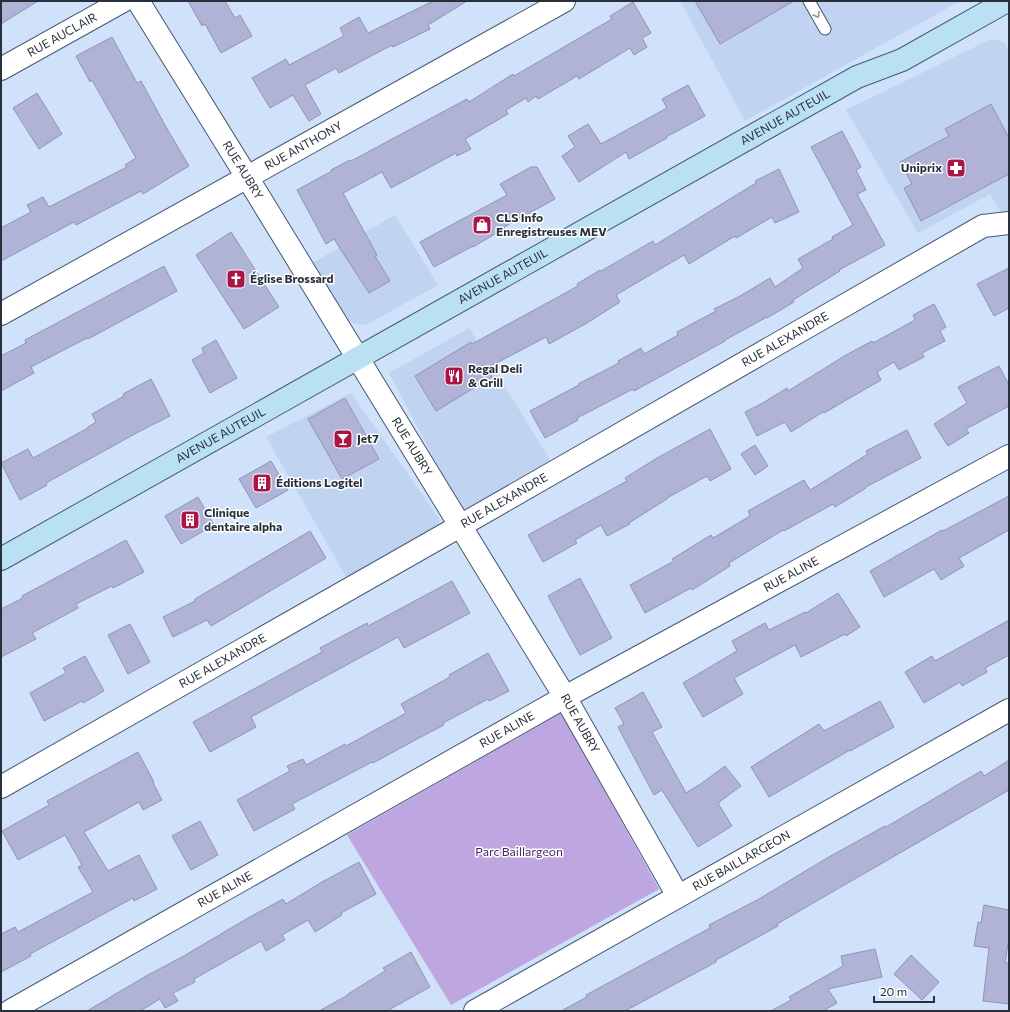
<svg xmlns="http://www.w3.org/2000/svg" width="1010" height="1012" viewBox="0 0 1010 1012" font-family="Commissioner,sans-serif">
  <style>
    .built { fill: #c0d3f1 }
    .green { fill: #bea6e0 }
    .building { fill: #b0b3d6; stroke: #9093b5 }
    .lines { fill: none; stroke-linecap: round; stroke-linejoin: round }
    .lane-casing { stroke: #465873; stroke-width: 13 }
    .street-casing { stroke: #465873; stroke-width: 24 }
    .secondary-casing { stroke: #465873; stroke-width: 24 }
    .lane { stroke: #fff; stroke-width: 11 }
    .street { stroke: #fff; stroke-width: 22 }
    .secondary { stroke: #bae1f3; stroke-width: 22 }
    .oneway { stroke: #94989e }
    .labels { text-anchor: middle; stroke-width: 3; stroke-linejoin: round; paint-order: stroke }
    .street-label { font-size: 12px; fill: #28303c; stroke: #fff }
    .poi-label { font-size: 12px; font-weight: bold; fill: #28303c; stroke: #fff; text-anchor: start }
    .park-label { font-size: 12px; fill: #421e65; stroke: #fff }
  </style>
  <rect width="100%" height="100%" fill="#d0e1fa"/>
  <!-- built -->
  <path class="built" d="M680 1H960L745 121Z
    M991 39 1004 42 1009 50V225L990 194 918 233 846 110Z
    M395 215 438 285 366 325 354 324 346 318 309 265Z
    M469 328 555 468 464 516 389 373Z
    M351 393 440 520 434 533 350 584 266 437Z"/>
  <!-- green -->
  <path class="green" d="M561 713 659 889 451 1005 347 835Z"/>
  <!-- building -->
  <path class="building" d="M1 1H38L1 24Z
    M188 1H225L235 18 240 15 252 36 221 53 205 24 202 26Z
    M433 1H467L428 25 430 29 393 47 392 45 339 73 336 68 305 85 321 114 309 121 293 95 270 108 252 78 286 59 289 65 344 36 340 28 359 17 368 33Z
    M695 1H794L720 44Z
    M633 2 651 33 642 38 647 47 634 55 630 48 579 79 577 76 538 99 536 96 528 102 526 98 506 110 508 114 465 139 471 149 457 156 456 153 391 188 382 172 343 193 377 255 375 256 390 281 369 293 334 239 326 244 297 190 332 171 331 170 350 160 351 161 467 99 469 102 513 74 514 76 612 19 610 16Z
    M112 37 137 83 141 81 166 127 189 166 143 194 141 191 76 225 74 222 1 261V228L31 212 27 205 43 197 49 207 127 167 125 165 136 158 92 80 90 82 76 56Z
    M688 85 705 116 666 137 667 138 629 159 626 152 579 182 562 156 575 147 568 136 588 124 601 144 667 108 662 99Z
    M37 93 62 134 39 149 13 108Z
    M991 104 1009 138V174L921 221 904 188 912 184 900 162 949 136 945 129Z
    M842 131 861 167 856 170 866 190 857 194 885 245 839 270 840 271 793 300 794 302 767 318V317L725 340V341L634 391 633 389 577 418 578 420 545 438 530 411 579 385 578 384 619 363 618 361 641 348 644 354 678 335 677 332 716 311 714 309 740 296 770 278 775 287 803 268 798 259 833 239 832 237 853 225 811 147Z
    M531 167H537L555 199 504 227 505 228 473 247V246L434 267 420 242 507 195 500 184Z
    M779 169 799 212 775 223 772 217 736 238 735 236 689 264 684 255 616 295 620 302 587 323 549 344 546 337 487 368 492 377 436 411 415 376 471 342 472 344 578 286 577 284 600 270 601 271 653 241 655 245 756 183 755 181Z
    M231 232 279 307 244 329 196 255Z
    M164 266 177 291 88 339 87 338 31 367 34 373 1 391V356L26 343 25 340Z
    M1009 268V308L994 316 977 284Z
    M934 304 946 327 940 331 945 341 922 353 924 357 899 370 894 362 877 372 881 380 824 413 823 412 791 432 785 422 757 436 745 412 761 404 787 388 788 391 846 355 872 341 873 343 915 320 913 315Z
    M216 340 237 378 210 393 192 360 204 353 202 348Z
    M999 366 1009 385V406L966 429 969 433 948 446 934 424 967 403 958 387Z
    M151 379 170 416 142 430 46 483 47 485 20 500 1 463 28 449 33 458 88 428V427L96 422 92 414 124 396 123 394Z
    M345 398 379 459 342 479 308 419Z
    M710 429 731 469 710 481 707 476 667 498V499L629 523 630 524 607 536 601 525 575 540 577 543 543 562 528 535 627 481 625 478 657 458Z
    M907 430 921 458 866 487V488L835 507 833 504 784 531 783 530 729 563 730 566 692 590 691 588 645 613 630 585 674 561 672 559 711 535 713 538 750 516 748 511 804 480 810 490 868 454 866 451Z
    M755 445 768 466 755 475 741 454Z
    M271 461 288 490 256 508 239 479Z
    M1009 496V530L959 558 964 566 941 580 934 569 884 597 870 571 942 530 943 531Z
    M198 497 214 525 181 544 165 516Z
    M310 531 326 558 211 626 207 620 173 637 163 617 195 601V599Z
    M126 540 144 572 113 588 112 586 76 604 78 608 32 633 36 639 1 657V609L23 598 22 596Z
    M580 578 612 638 580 655 548 596Z
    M452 581 470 613 404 648 398 637 251 717 256 727 210 752 193 722 322 652 320 648 367 623 368 626Z
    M838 593 860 627 846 636 845 634 801 657 795 645 734 678 743 694 703 717 683 683 737 651 732 641 765 623 769 630 805 612 806 613Z
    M1009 620V655L985 668 987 672 962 686 960 682 924 703 905 672 932 656 935 661Z
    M130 624 150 662 128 674 108 635Z
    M488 653 509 691 489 701 488 699 443 723 444 725 419 738 373 763 372 762 292 804 295 809 254 831 237 800 290 771 287 766 303 759 306 765 345 744 346 746 406 713 401 704 450 677 449 675Z
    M85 656 104 691 83 703 82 701 44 721 30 693 66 673 63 668Z
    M643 692 662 727 652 732 686 793 702 783 725 766 741 786 718 803 732 826 698 847 662 790 654 795 618 727 624 724 615 708Z
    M880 701 894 727 850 751V750L769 797 751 767 819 724 824 731Z
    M138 752 154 782 153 783 162 800 143 810 139 802 84 832 108 871 139 855 157 889 134 901 133 898 30 954 31 956 1 972V934L15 927 18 932 93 892 78 867 82 865 65 835 18 860 2 831 49 805 47 801Z
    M1009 760V790L846 884 777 924 778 926 716 960V962L625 1011H561L587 997 586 995 710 928 709 925 759 899 827 858 885 826 886 827 981 771 984 776Z
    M200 821 218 855 191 870 172 836Z
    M359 862 376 894 341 913 342 915 315 932 308 920 282 935 285 940 266 951 261 941 194 979 195 982 173 993 178 1001 165 1008 160 999 140 1011H87L146 976 182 957 248 918 283 899 286 904 322 882Z
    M984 905 1009 910V938L1005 963H1009V1004L983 1001 989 948 974 946 978 922 981 923Z
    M875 949 882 977 828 989 837 1003 823 1011H771L791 1000 789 997 843 966 841 956Z
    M411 952 430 987 387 1011H319L348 995V994L385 971 383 968Z
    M911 955 939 982 922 1000 894 974Z"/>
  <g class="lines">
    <defs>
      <path id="lane" d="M809 1 825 29"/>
      <g id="street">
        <path id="s1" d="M138 1 247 177 565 697 678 896"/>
        <path id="s2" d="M1 69 123 1"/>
        <path id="s3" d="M1 314 564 1"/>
        <path id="s4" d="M1 787 460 526 983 226 1009 223"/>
        <path id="s5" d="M10 1011 565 697 1009 456"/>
        <path id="s6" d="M475 1011 1009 710"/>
      </g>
      <g id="secondary">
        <path id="s7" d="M1 559 857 77 902 60 1007 1"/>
      </g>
    </defs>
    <!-- lane casing -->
    <use href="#lane" class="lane-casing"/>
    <!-- street casing -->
    <use href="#street" class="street-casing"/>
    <!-- secondary casing -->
    <use href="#secondary" class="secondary-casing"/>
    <!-- lane -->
    <use href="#lane" class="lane"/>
    <!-- street -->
    <use href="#street" class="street"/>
    <!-- secondary -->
    <use href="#secondary" class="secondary"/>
  </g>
  <!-- one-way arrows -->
  <defs><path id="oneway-chevron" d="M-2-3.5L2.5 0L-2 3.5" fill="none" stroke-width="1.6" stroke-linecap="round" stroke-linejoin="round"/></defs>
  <use class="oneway" href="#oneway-chevron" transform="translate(817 15) rotate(60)"/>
  <!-- icons -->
  <defs>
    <symbol id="pharmacy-square" viewBox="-11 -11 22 22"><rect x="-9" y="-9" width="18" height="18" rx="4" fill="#aa1544" stroke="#fff"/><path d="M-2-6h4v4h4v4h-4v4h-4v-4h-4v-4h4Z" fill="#fff"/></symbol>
    <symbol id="shop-square" viewBox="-11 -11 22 22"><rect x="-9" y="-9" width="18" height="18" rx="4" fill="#aa1544" stroke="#fff"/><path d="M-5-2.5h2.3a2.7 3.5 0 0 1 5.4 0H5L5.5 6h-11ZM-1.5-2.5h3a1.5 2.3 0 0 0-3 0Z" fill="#fff"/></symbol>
    <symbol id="church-square" viewBox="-11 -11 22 22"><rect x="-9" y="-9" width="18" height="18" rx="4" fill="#aa1544" stroke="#fff"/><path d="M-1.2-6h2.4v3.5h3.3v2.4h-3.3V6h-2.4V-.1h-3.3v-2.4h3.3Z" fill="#fff"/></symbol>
    <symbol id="restaurant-square" viewBox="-11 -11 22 22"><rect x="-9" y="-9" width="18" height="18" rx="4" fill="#aa1544" stroke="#fff"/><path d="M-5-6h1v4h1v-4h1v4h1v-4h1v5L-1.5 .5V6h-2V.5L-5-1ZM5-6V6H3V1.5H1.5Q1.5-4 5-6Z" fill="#fff"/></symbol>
    <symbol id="bar-square" viewBox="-11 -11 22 22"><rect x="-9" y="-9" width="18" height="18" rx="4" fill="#aa1544" stroke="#fff"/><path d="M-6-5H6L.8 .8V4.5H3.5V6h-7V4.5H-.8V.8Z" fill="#fff"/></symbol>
    <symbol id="building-square" viewBox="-11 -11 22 22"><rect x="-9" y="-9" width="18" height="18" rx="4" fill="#aa1544" stroke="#fff"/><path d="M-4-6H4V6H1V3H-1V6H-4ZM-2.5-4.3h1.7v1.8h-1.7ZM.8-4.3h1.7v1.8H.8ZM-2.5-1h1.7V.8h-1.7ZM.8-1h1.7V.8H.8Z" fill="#fff"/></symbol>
  </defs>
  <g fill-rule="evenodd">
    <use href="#pharmacy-square" x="945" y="157" width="22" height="22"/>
    <use href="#shop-square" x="471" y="214" width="22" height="22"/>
    <use href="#church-square" x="225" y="268" width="22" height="22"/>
    <use href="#restaurant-square" x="443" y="365" width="22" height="22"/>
    <use href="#bar-square" x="332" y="428" width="22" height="22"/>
    <use href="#building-square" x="251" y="472" width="22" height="22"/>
    <use href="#building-square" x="179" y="509" width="22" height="22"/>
  </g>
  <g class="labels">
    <!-- street labels -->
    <g class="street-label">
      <text dy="4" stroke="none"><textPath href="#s2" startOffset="70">RUE AUCLAIR</textPath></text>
      <text dy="4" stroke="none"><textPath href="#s7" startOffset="900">AVENUE AUTEUIL</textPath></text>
      <text dy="4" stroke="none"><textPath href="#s3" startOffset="346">RUE ANTHONY</textPath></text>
      <text dy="4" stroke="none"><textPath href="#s1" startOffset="199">RUE AUBRY</textPath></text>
      <text dy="4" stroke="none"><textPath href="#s7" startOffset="576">AVENUE AUTEUIL</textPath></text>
      <text dy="4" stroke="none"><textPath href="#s4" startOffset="903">RUE ALEXANDRE</textPath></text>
      <text dy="4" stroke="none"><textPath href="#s7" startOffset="252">AVENUE AUTEUIL</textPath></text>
      <text dy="4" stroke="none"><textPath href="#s1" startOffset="523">RUE AUBRY</textPath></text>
      <text dy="4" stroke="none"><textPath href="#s4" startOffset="579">RUE ALEXANDRE</textPath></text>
      <text dy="4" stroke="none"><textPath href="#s5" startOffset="895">RUE ALINE</textPath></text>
      <text dy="4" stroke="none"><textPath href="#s4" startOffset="255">RUE ALEXANDRE</textPath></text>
      <text dy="4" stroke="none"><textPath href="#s1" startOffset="847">RUE AUBRY</textPath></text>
      <text dy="4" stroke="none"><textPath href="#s5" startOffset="571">RUE ALINE</textPath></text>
      <text dy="4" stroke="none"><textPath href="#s6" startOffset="306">RUE BAILLARGEON</textPath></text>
      <text dy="4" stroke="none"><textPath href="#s5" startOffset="247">RUE ALINE</textPath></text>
    </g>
    <!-- poi labels -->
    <g class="poi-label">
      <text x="942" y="172" text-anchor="end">Uniprix</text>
      <text x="496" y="222">CLS Info<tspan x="496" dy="14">Enregistreuses MEV</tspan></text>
      <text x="250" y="283">Église Brossard</text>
      <text x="468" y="373">Regal Deli<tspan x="468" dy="14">&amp; Grill</tspan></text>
      <text x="357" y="443">Jet7</text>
      <text x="276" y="487">Éditions Logitel</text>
      <text x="204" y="517">Clinique<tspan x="204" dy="14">dentaire alpha</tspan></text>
    </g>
    <!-- park labels -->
    <g class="park-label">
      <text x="519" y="856">Parc Baillargeon</text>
    </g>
  </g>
  <!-- border -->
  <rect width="1010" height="1012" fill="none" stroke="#28303c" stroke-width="4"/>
  <!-- scale -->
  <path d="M874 996v6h60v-6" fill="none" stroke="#28303c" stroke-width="2"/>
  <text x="880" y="996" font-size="12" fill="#28303c" stroke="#ffffff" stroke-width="3" paint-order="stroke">20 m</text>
</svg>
